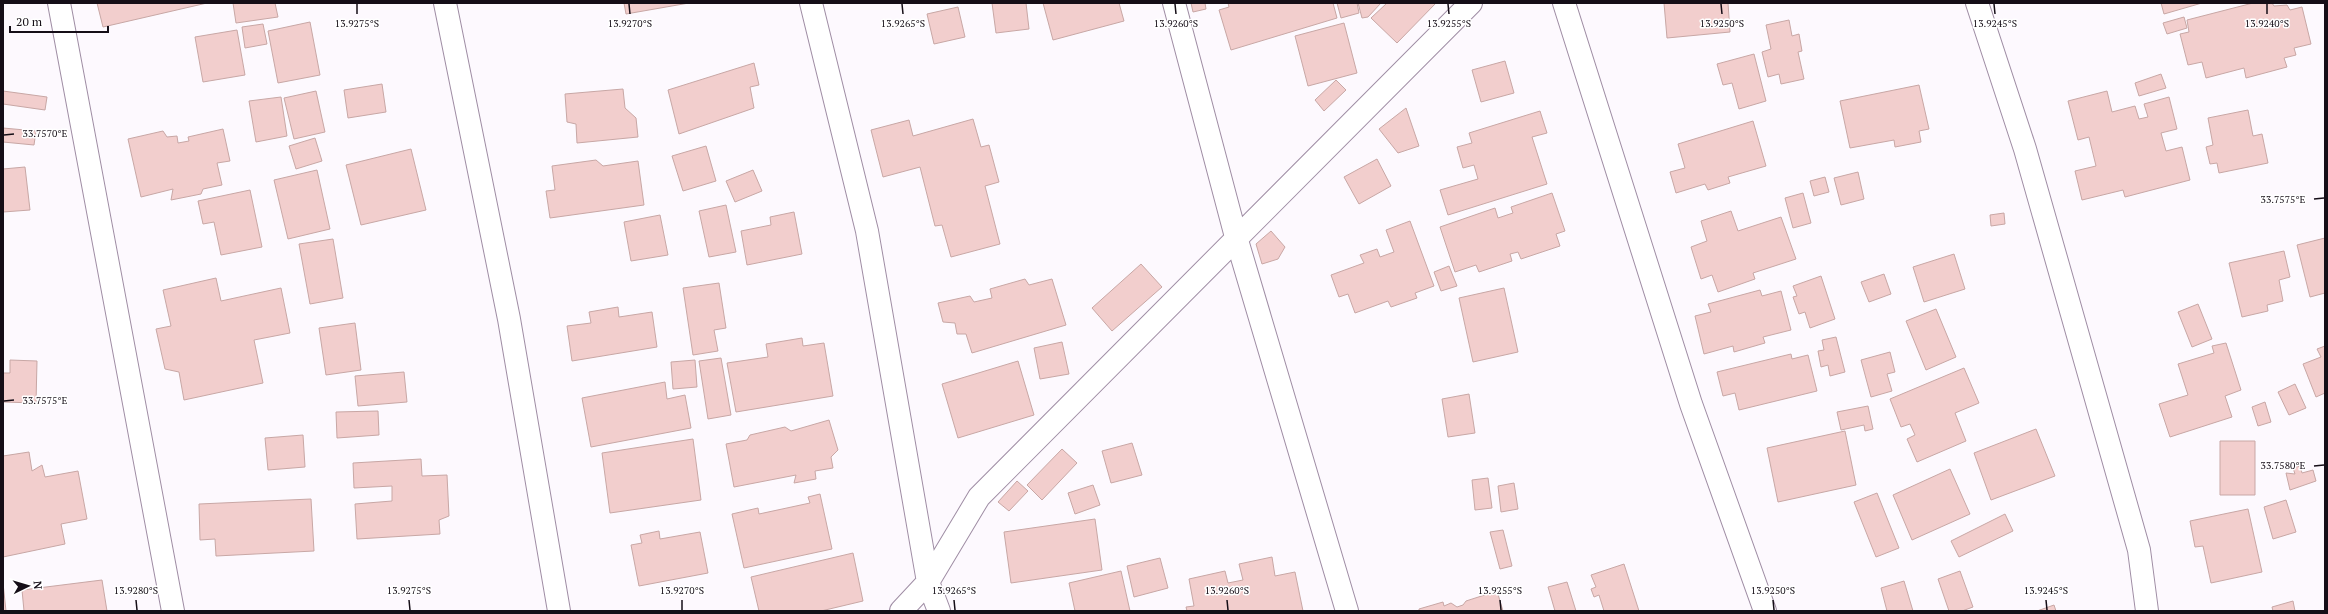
<svg xmlns="http://www.w3.org/2000/svg" width="2328" height="614" viewBox="0 0 2328 614" font-family="'PT Serif',serif">
  <style>
    .building { fill: #f2cecd; stroke: #c8a7a5 }
    .lines { fill: none; stroke-linecap: round; stroke-linejoin: round }
    .street-casing { stroke: #9f8da4; stroke-width: 24 }
    .street { stroke: #fff; stroke-width: 22 }
    .ticks { fill: none; stroke: #150e17; stroke-width: 1.5 }
    .ticks-label { font-size: 10px; text-anchor: middle; fill: #150e17; stroke: #fff; stroke-width: 3; stroke-linejoin: round; paint-order: stroke }
  </style>
  <rect width="100%" height="100%" fill="#fdf9fe"/>
  <!-- building -->
  <path class="building" d="M97 3H207L103 27Z
    M233 3H275L278 17 236 23Z
    M624 3H689L626 14Z
    M992 3H1026L1029 29 996 33Z
    M1043 3H1119L1124 21 1053 40Z
    M1191 3H1205L1206 9 1193 12Z
    M1228 3H1333L1337 18 1231 50 1219 10 1229 7Z
    M1337 3H1357L1359 13 1341 18Z
    M1358 3H1381L1368 17 1362 18Z
    M1387 3H1436L1397 43 1371 18Z
    M1664 3H1728L1730 32 1667 38Z
    M2161 3H2202L2164 14Z
    M2253 3H2272L2274 6 2287 5 2290 10 2302 7 2311 44 2294 48 2296 55 2284 58 2287 67 2246 78 2244 68 2206 78 2202 62 2188 65 2180 34 2189 32 2187 20Z
    M958 7 965 37 934 44 927 14Z
    M2184 17 2187 28 2167 34 2163 23Z
    M1789 20 1792 36 1799 34 1802 51 1798 52 1804 79 1781 84 1779 74 1768 77 1762 52 1771 49 1766 25Z
    M310 22 320 75 278 83 268 31Z
    M1344 23 1357 73 1308 86 1295 36Z
    M263 24 267 44 245 48 242 27Z
    M237 30 245 75 203 82 195 37Z
    M1754 54 1766 101 1739 109 1732 83 1723 85 1717 64Z
    M1505 61 1514 93 1481 102 1472 70Z
    M754 63 759 85 750 87 754 108 679 134 668 90Z
    M2161 74 2166 88 2139 96 2135 83Z
    M1336 80 1346 90 1324 111 1315 100Z
    M382 84 386 112 348 118 344 90Z
    M1919 85 1929 129 1919 131 1921 142 1895 147 1894 140 1850 148 1840 101Z
    M623 89 625 108 636 118 638 137 577 143 576 124 567 122 565 94Z
    M3 91 47 97 45 110 3 104Z
    M316 91 325 132 294 139 284 98Z
    M2107 91 2112 112 2135 106 2139 119 2148 117 2144 104 2169 97 2177 129 2161 133 2166 151 2182 147 2190 180 2125 197 2123 190 2082 200 2075 171 2096 166 2089 137 2078 140 2068 101Z
    M281 97 287 136 256 142 249 101Z
    M1406 108 1419 146 1398 153 1379 129Z
    M2248 110 2253 136 2262 134 2268 163 2219 173 2217 163 2210 164 2206 147 2213 145 2208 118Z
    M1540 111 1547 133 1532 137 1547 184 1448 215 1440 190 1478 179 1474 165 1463 168 1457 147 1472 143 1469 133Z
    M973 119 981 147 989 145 999 182 985 186 1000 244 951 257 942 225 935 226 920 167 883 177 871 130 909 120 913 136Z
    M1753 121 1766 166 1728 177 1730 183 1708 190 1705 184 1676 193 1670 172 1685 168 1678 144Z
    M3 128 36 131 34 145 3 142Z
    M223 129 230 161 217 163 222 185 203 189 201 194 171 200 173 189 141 197 128 139 163 131 167 137 177 136 178 143 189 141 188 137Z
    M315 138 322 161 296 169 289 146Z
    M706 146 716 181 683 191 672 156Z
    M411 149 426 210 361 225 346 165Z
    M1377 159 1391 186 1359 204 1344 177Z
    M596 160 603 166 638 161 644 205 550 218 546 191 555 190 552 166Z
    M25 167 30 210 3 212V169Z
    M317 170 330 229 288 239 274 180Z
    M753 170 762 191 735 202 726 181Z
    M1858 172 1864 199 1841 205 1834 178Z
    M1825 177 1829 192 1814 196 1810 181Z
    M250 190 262 247 221 255 214 222 203 224 198 201Z
    M1552 193 1565 231 1556 234 1560 246 1521 259 1518 252 1510 254 1512 261 1479 272 1476 265 1455 272 1440 227 1495 208 1498 218 1513 213 1511 207Z
    M1803 193 1811 223 1793 228 1785 198Z
    M726 205 736 252 709 257 699 211Z
    M1731 211 1738 231 1781 217 1796 259 1753 273 1755 279 1718 292 1712 275 1701 279 1691 247 1707 241 1701 221Z
    M794 212 802 254 747 265 741 231 771 225 770 217Z
    M2004 213 2005 224 1991 226 1990 215Z
    M660 215 668 255 631 261 624 222Z
    M1410 221 1434 286 1415 293 1417 298 1391 307 1388 301 1355 313 1348 294 1339 297 1331 275 1364 263 1360 255 1377 249 1380 257 1394 252 1386 230Z
    M1271 231 1285 247 1278 259 1262 264 1256 244Z
    M2325 238V293L2310 297 2297 245Z
    M333 239 343 298 310 304 299 244Z
    M2284 251 2290 277 2279 280 2283 301 2267 305 2268 311 2242 317 2229 263Z
    M1954 254 1965 289 1924 302 1913 267Z
    M1141 264 1162 287 1112 331 1092 308Z
    M1449 266 1457 286 1441 291 1434 272Z
    M1884 274 1891 294 1869 302 1861 282Z
    M1821 276 1835 319 1810 328 1805 312 1799 314 1793 297 1797 296 1793 286Z
    M216 278 221 301 281 288 290 333 254 340 263 383 184 400 179 372 165 369 156 329 171 326 163 290Z
    M1025 279 1029 285 1052 279 1066 325 972 353 966 334H957L955 323 943 322 938 303 970 296 974 302 992 298 990 289Z
    M719 283 726 328 714 330 718 351 693 355 683 288Z
    M1504 288 1518 352 1473 362 1459 298Z
    M1760 290 1762 296 1781 291 1791 330 1763 337 1765 343 1734 352 1733 346 1704 354 1695 316 1711 312 1708 304Z
    M2198 304 2212 339 2192 347 2178 312Z
    M618 307 619 317 652 312 657 347 572 361 567 326 591 323 589 312Z
    M1936 309 1956 357 1926 370 1906 321Z
    M355 323 361 370 326 375 319 328Z
    M1836 337 1845 372 1830 376 1828 365 1821 367 1818 351 1824 350 1822 340Z
    M802 338 803 346 824 343 833 396 736 412 727 363 768 357 766 344Z
    M1062 342 1069 374 1040 379 1034 348Z
    M2226 343 2241 390 2225 396 2232 417 2170 437 2159 404 2188 395 2178 364 2214 353 2212 346Z
    M2325 346V393L2316 397 2303 364 2321 357 2317 349Z
    M1890 352 1895 372 1887 374 1892 391 1871 397 1861 360Z
    M1791 354 1792 359 1808 355 1817 391 1739 410 1735 393 1723 396 1717 372Z
    M721 358 731 415 708 419 699 361Z
    M10 360 37 361 36 403 3 402V373H10Z
    M695 360 697 387 673 389 671 362Z
    M1018 361 1034 415 958 438 942 384Z
    M1964 368 1979 403 1955 413 1966 441 1917 462 1907 439 1915 435 1910 424 1901 427 1890 399Z
    M404 372 407 402 358 406 355 376Z
    M665 382 667 399 685 395 691 428 591 447 582 398Z
    M2295 384 2306 408 2289 415 2278 392Z
    M1469 394 1475 433 1448 437 1442 399Z
    M2265 402 2271 422 2258 426 2252 407Z
    M1868 406 1873 429 1865 431 1864 425 1841 430 1837 412Z
    M378 411 379 435 337 438 336 412Z
    M829 420 838 450 831 457 833 468 815 471 816 479 794 483 796 475 734 487 726 444 747 440 750 435 785 427 791 431Z
    M2036 429 2055 476 1991 500 1974 453Z
    M1845 431 1856 485 1778 502 1767 448Z
    M303 435 305 467 268 470 265 438Z
    M693 439 701 500 610 513 602 453Z
    M2220 441H2255V495H2220Z
    M1132 443 1142 475 1111 483 1102 451Z
    M1062 449 1077 463 1042 500 1027 485Z
    M29 452 32 471 42 465 45 477 78 471 87 519 61 524 65 544 3 557V456Z
    M421 459 422 476 447 475 449 516 439 520 440 534 357 539 355 504 392 501V486L354 488 353 463Z
    M2300 466 2302 473 2313 470 2316 481 2290 490 2286 473 2295 474 2293 468Z
    M1950 469 1970 514 1912 540 1893 495Z
    M1488 478 1492 508 1475 510 1472 480Z
    M1017 481 1028 491 1009 511 998 502Z
    M1514 483 1518 509 1501 512 1498 486Z
    M1093 485 1100 505 1075 514 1068 493Z
    M1877 493 1899 548 1876 557 1854 502Z
    M820 494 832 549 744 568 732 514 758 508 759 514 810 503 808 497Z
    M311 499 314 551 216 556 215 539 200 540 199 504Z
    M2286 500 2296 532 2273 539 2264 507Z
    M2248 509 2262 572 2211 583 2203 546 2195 547 2190 521Z
    M2005 514 2013 531 1959 557 1951 541Z
    M1095 519 1102 570 1011 583 1004 532Z
    M1503 530 1512 566 1500 569 1490 532Z
    M659 531 660 539 700 532 708 573 639 586 631 545 642 543 640 535Z
    M853 553 863 601 821 611H759L751 577Z
    M1272 557 1275 576 1295 572 1303 611H1187L1186 607 1194 606 1189 579 1225 571 1228 583 1243 580 1239 564Z
    M1160 558 1168 588 1134 597 1127 566Z
    M1624 564 1639 611H1604L1599 595 1594 597 1591 589 1596 587 1591 575Z
    M1121 571 1130 611H1075L1069 583Z
    M1960 571 1973 607 1962 611H1949L1938 579Z
    M102 580 107 611H24L22 590Z
    M1904 581 1913 611H1887L1881 588Z
    M1567 582 1576 611H1555L1548 587Z
    M3 583 6 611H3Z
    M1497 591 1503 611H1419V609L1443 602 1444 606 1451 603 1457 607 1463 605 1466 601Z
    M2293 601 2295 611H2273L2272 607Z
    M2054 605 2056 611H2037Z"/>
  <g class="lines">
    <defs>
      <path id="street" d="M59 3 173 611
        M445 3 509 319 559 611
        M811 3 867 231 928 582 939 611
        M1174 3 1236 237 1347 611
        M1564 3 1691 404 1765 611
        M1977 3 2025 149 2139 550 2147 611
        M901 611 928 582 979 497 1471 3"/>
    </defs>
    <!-- street casing -->
    <use href="#street" class="street-casing"/>
    <!-- street -->
    <use href="#street" class="street"/>
  </g>
  <!-- ticks -->
  <path class="ticks" d="M357 4V14M629 4 630 14M902 4 903 14M1175 4 1176 14M1448 4 1449 14M1721 4 1722 14M1994 4 1995 14M2267 4V14M4 135 14 134M2314 199 2324 198M4 401 14 400M2314 466 2324 465M136 600 137 610M409 600 410 610M682 600V610M954 600 955 610M1227 600 1228 610M1500 600 1501 610M1773 600 1774 610M2046 600 2047 610"/>
  <g class="ticks-label">
    <text x="357" y="27">13.9275°S</text>
    <text x="630" y="27">13.9270°S</text>
    <text x="903" y="27">13.9265°S</text>
    <text x="1176" y="27">13.9260°S</text>
    <text x="1449" y="27">13.9255°S</text>
    <text x="1722" y="27">13.9250°S</text>
    <text x="1995" y="27">13.9245°S</text>
    <text x="2267" y="27">13.9240°S</text>
    <text x="45" y="137">33.7570°E</text>
    <text x="2283" y="203">33.7575°E</text>
    <text x="45" y="404">33.7575°E</text>
    <text x="2283" y="469">33.7580°E</text>
    <text x="136" y="594">13.9280°S</text>
    <text x="409" y="594">13.9275°S</text>
    <text x="682" y="594">13.9270°S</text>
    <text x="954" y="594">13.9265°S</text>
    <text x="1227" y="594">13.9260°S</text>
    <text x="1500" y="594">13.9255°S</text>
    <text x="1773" y="594">13.9250°S</text>
    <text x="2046" y="594">13.9245°S</text>
  </g>
  <!-- border -->
  <rect width="2328" height="614" fill="none" stroke="#150e17" stroke-width="8"/>
  <!-- north arrow -->
  <g transform="translate(28 586) rotate(85)" stroke="#ffffff" stroke-width="3" paint-order="stroke">
  <path d="M0-3L7 15L0 10L-7 15Z" fill="#150e17"/>
  <text y="-6" font-size="11" font-weight="bold" text-anchor="middle" fill="#150e17">N</text>
  </g>
  <!-- scale -->
  <path d="M10 26v6h98v-6" fill="none" stroke="#150e17" stroke-width="2"/>
  <text x="16" y="26" font-size="12" fill="#150e17" stroke="#ffffff" stroke-width="3" paint-order="stroke">20 m</text>
</svg>
